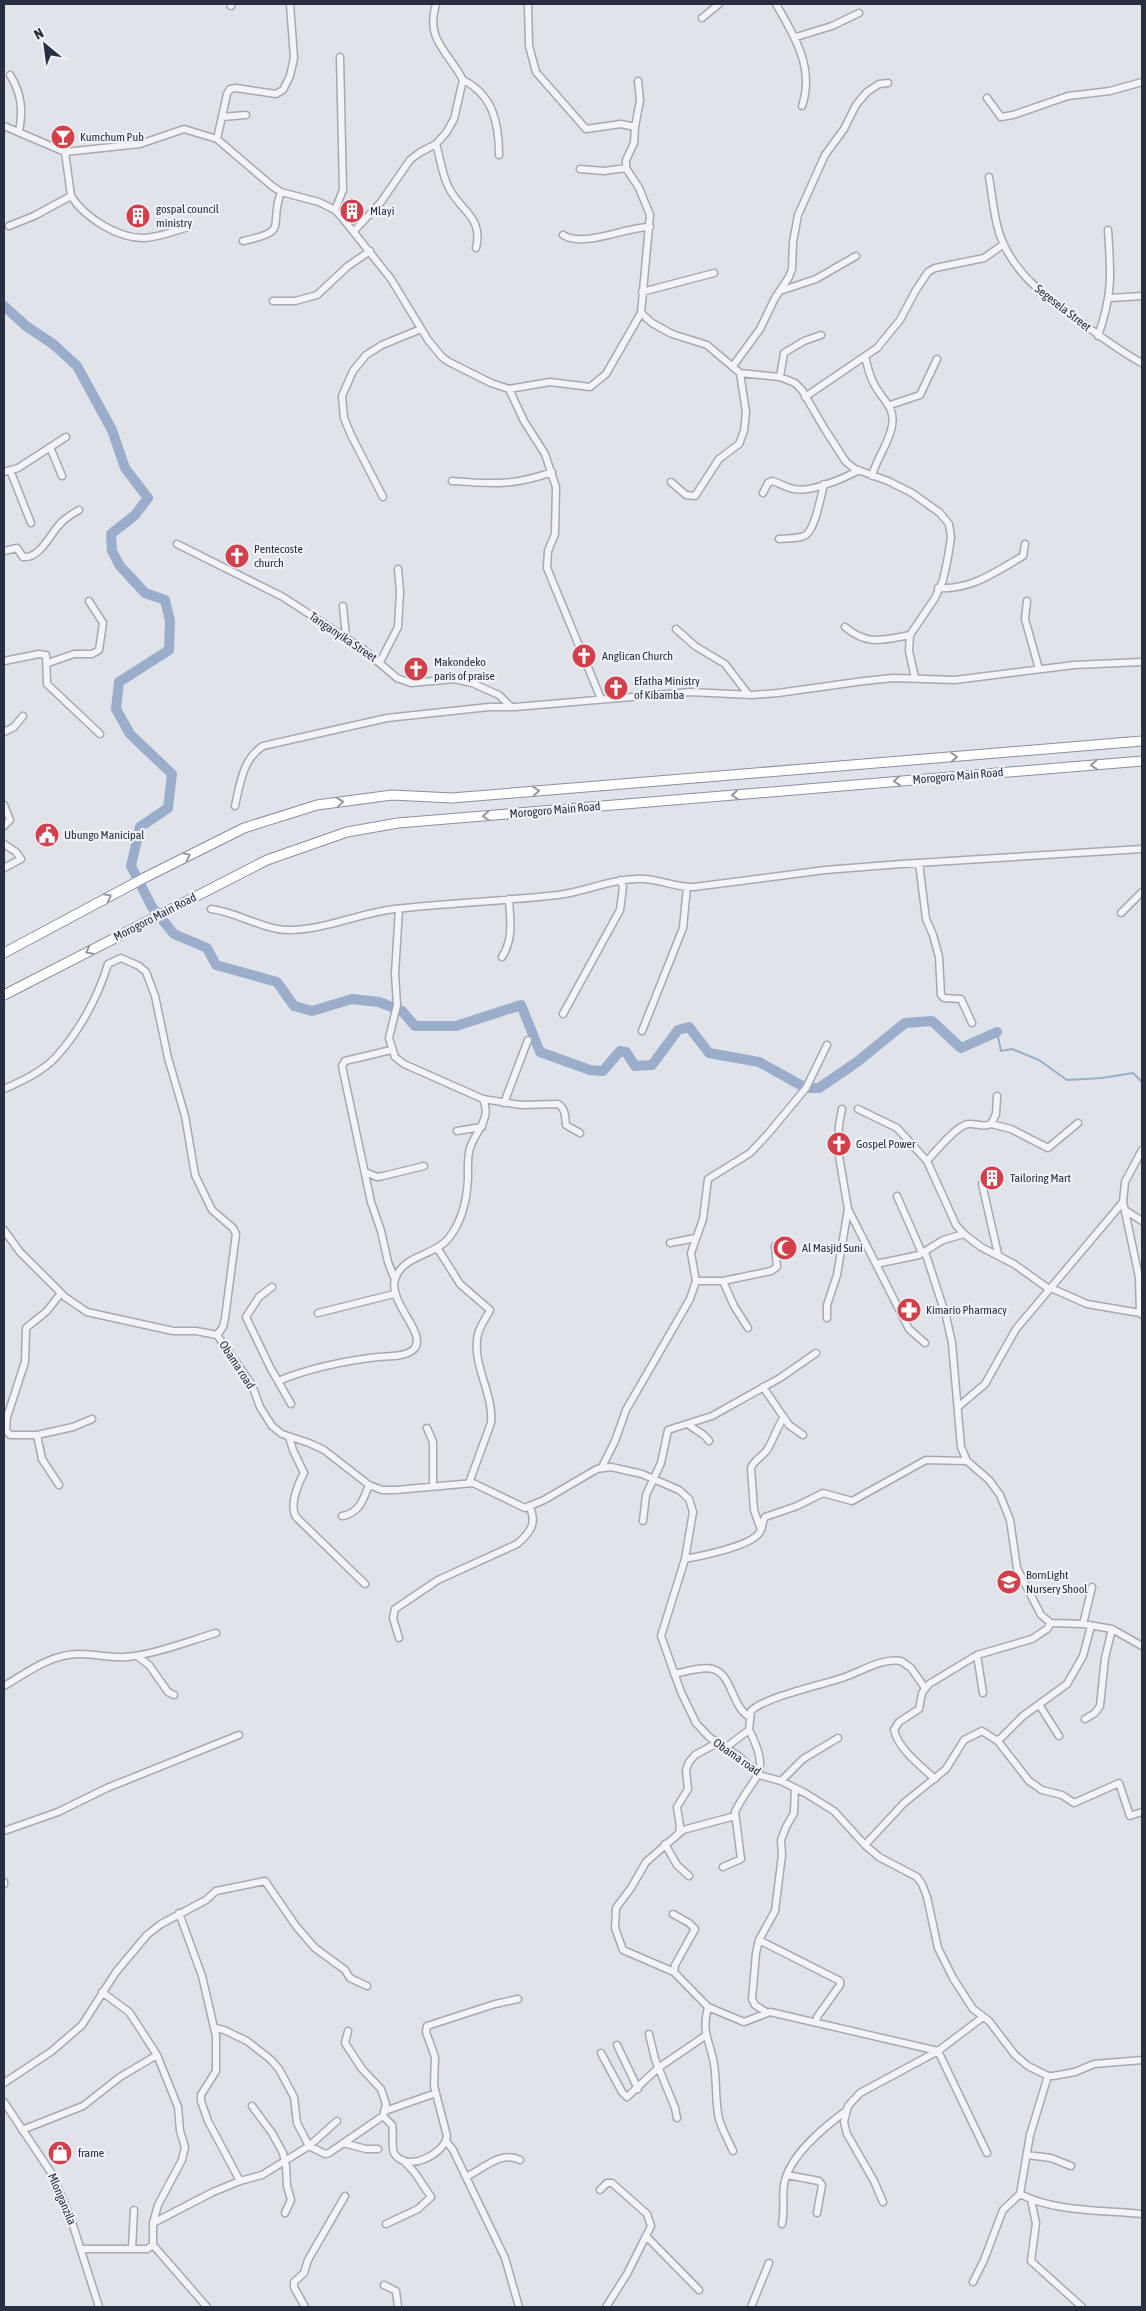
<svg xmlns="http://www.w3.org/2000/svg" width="1146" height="2311" viewBox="0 0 1146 2311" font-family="'Asap Condensed',sans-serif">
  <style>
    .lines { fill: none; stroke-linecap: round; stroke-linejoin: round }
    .stream { stroke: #9aadcb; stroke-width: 2 }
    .river { stroke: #9aadcb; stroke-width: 10 }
    .minor-casing { stroke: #a5a9b3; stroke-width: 9 }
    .highway-casing { stroke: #878fa1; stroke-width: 11 }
    .minor { stroke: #f3f4f8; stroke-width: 6 }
    .highway { stroke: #fff; stroke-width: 9 }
    .oneway { stroke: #9497a0 }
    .labels { text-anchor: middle; stroke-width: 4.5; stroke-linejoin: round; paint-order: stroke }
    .poi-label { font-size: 12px; fill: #282f41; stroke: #f0f2f7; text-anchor: start }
    .street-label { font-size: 12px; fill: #282f41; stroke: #f0f2f7 }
  </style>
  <rect width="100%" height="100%" fill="#e0e3e9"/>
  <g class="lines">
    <!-- stream -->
    <path class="stream" d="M997 1032 1001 1051 1012 1049 1039 1060 1067 1080 1102 1078 1133 1073 1142 1082"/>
    <!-- river -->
    <path class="river" d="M4 306 26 326 53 344 77 366 112 430 125 468 148 498 135 515 111 534 112 551 120 566 145 593 165 600 170 621 169 650 119 682 116 709 130 734 172 774 168 808 140 827 131 866 152 907 174 934 207 948 216 965 277 982 294 1006 312 1011 352 999 379 1002 402 1011 415 1026H456L521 1005 540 1052 590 1070 603 1071 620 1051 626 1052 635 1066 652 1065 678 1030 689 1027 709 1053 759 1062 806 1088H819L857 1062 905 1023 932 1021 961 1048 997 1032"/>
    <defs>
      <path id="minor" d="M528 4 529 46 536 72 586 129 621 124 635 127 634 143 626 160V168L639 188 650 215 641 313 652 323 672 334 707 345 740 373 780 377 795 383 802 390 824 428 846 462 855 469 888 481 912 493 940 513 949 524 951 537 948 557 943 580 935 598 910 635 909 651 915 678
        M776 4C794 35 815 68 802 106
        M231 6 232 4
        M702 18 719 4
        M796 37 832 26 859 13
        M10 75C22 94 23 111 19 132
        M463 80C493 95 499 123 499 155
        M987 98 1001 117 1013 115 1068 96 1110 91 1142 82
        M222 117 246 115
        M4 126 65 152 140 144 184 129 217 139 272 186 281 192 319 202 335 210 344 220 391 279 428 340 442 357 449 362 491 383 509 389 550 382 590 387 606 374 641 313
        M635 127 640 100 638 81
        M217 139 227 94 230 89 236 88 276 94 283 90 290 76 294 58 290 4
        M436 144C440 157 442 174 448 186 459 211 484 216 476 248
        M580 169 604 171 626 168
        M989 177C993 199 994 224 1004 245 1021 281 1053 302 1085 325 1104 339 1121 352 1142 363
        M71 196C85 218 119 239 145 238 160 237 174 231 188 227
        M335 210 343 190 340 57
        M9 226 34 216 71 196 65 152
        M354 231 381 202 410 160 419 153 436 144 446 133 454 119 463 80C448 51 425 40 436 4
        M563 235C584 248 625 227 650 227
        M243 241C291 231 268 227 281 192
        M780 291 816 279 856 256
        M642 292 714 273
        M1110 298 1142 296
        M273 301H295L317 295 348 266 370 251
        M1098 336C1113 294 1111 273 1108 230
        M865 356C867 365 869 374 873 382 881 400 898 407 891 430 887 446 876 460 872 476
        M733 366 760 329 775 298 789 277 792 269 793 242 798 215 825 155 844 129 856 105 867 92 879 84 888 83
        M780 377 784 353 804 341 821 335
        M509 389 524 421 545 454 556 487 555 534 548 551 547 568 601 699
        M805 397 877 348 900 320 916 290 928 272 935 268 984 258 1004 244
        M890 405 920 395 937 359
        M50 447 62 476
        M10 470 31 523
        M4 472 18 468 66 437
        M452 481C491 484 514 486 552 472
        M671 482 686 495 695 496 719 459 739 444 744 431 746 412 740 373
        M763 493 768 483 772 481C780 483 786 488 794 489 810 493 845 478 859 470
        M383 497 351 435 344 418 342 396 353 371 366 355 382 345 421 329
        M779 539C787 538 797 539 804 536 815 532 821 495 824 484
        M177 544 283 597 363 649 397 678 411 683 454 679 472 683 499 695 511 707
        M4 551 17 548 23 557C40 559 50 534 60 524 65 518 72 514 79 510
        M938 588C972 590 995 572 1023 556L1025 544
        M1027 601 1025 619 1039 669
        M343 606 346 637
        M845 627C868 646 882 640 910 635
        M676 629 695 646 725 664 748 694
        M4 661 39 654 46 655 47 684 100 734
        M380 662 398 627 400 592 398 569
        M48 663 74 654H92L99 650 103 623 89 601
        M4 732 14 727 23 716
        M4 805 10 820 4 826
        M235 806C240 783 243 759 263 746L387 718 489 707H515L690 692 752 695 778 693 864 681 893 678 955 680 1074 665 1142 662
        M4 844 16 852 21 859 4 868
        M919 863 926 919 933 935 939 957 941 995 944 998 961 999 972 1023
        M211 909C237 912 261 929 288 930 325 930 359 913 395 909 449 903 504 901 558 895 584 892 608 880 635 879 656 877 674 888 694 887L825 870 901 864 1142 849
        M399 909 395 974 397 1005 389 1038 395 1057 404 1064 483 1099 521 1105 558 1104C566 1109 565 1117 566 1125L580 1133
        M1121 913 1142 892
        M502 957C514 938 510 920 509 899
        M563 1014 620 910 623 887 620 880
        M642 1031 683 928 687 887
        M391 1050 345 1061 342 1066 371 1202 381 1231 388 1262 395 1280
        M4 1089C22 1081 42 1072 56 1057 79 1032 98 997 108 964L121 958 139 966 146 972 155 996 168 1058 185 1116 195 1175 212 1210 233 1228 236 1234 225 1318 223 1327 217 1335
        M504 1103 528 1040
        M858 1109 897 1128 927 1161 956 1225 964 1234 981 1247 1014 1264 1049 1289
        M991 1124 1011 1129 1048 1148 1078 1123
        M457 1131 482 1127
        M1142 1150 1125 1182 1123 1202 1139 1277 1140 1313 1142 1315
        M927 1161C935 1152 956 1126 968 1124 977 1123 983 1128 991 1124L996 1114 997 1096
        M365 1172 377 1177 383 1176 424 1166
        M982 1184 998 1254
        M897 1196 922 1253
        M848 1209 909 1329 925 1343
        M1125 1210 1142 1221
        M4 1230 20 1252 65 1297 87 1312 173 1331H196L217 1335 252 1385 260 1407 272 1426 282 1434 309 1443 324 1450 369 1485 382 1490H396L473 1483 525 1508 544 1500 597 1469 611 1467 642 1474 679 1490 689 1499 693 1512 685 1559 661 1636 681 1692 696 1723 709 1737 740 1757 759 1775 781 1781 805 1793 834 1811 865 1845 879 1857 917 1877 922 1884 927 1897 938 1948 953 1978 973 2009 989 2021 1015 2055 1028 2066 1048 2076H1053L1075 2072 1094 2064 1142 2060
        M670 1243 696 1238
        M438 1249 460 1284 490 1310C486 1318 480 1326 478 1334 471 1364 494 1393 491 1423L469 1483
        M925 1252 946 1316 952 1343 961 1447 967 1461 989 1480 1000 1495 1010 1520 1017 1568 1041 1615 1051 1623 1083 1624 1112 1629 1142 1646
        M876 1264 919 1255 943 1240 964 1234
        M696 1281H723L771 1271 777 1267 775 1246
        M723 1281 734 1306 748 1328
        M272 1287 259 1297 246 1317 270 1367 291 1404
        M1051 1288 1087 1304 1140 1313
        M318 1313 394 1294
        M827 1318V1305L837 1275 848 1209 838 1150 839 1125 842 1109
        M278 1381C310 1368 343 1361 378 1357 389 1356 406 1357 414 1349 428 1334 388 1303 395 1279 403 1255 434 1256 448 1239 462 1222 467 1200 468 1178 468 1169 467 1158 470 1148 476 1130 492 1119 483 1099
        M763 1387 789 1425 803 1435
        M959 1406 985 1384 1016 1329 1123 1202
        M688 1424C695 1431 704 1432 709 1441
        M427 1428 433 1442V1486
        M37 1435 73 1427 92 1419
        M289 1437 293 1450 304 1473C298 1484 289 1505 296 1517L365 1584
        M602 1467 615 1441 626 1410 690 1299 696 1281 691 1253 703 1219 708 1179 750 1153 767 1135 806 1088 827 1045
        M59 1485 42 1459 37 1435H10L6 1430 7 1417 25 1362 26 1328 47 1311 61 1293
        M342 1516C359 1513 363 1501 369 1485
        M643 1521 646 1495 661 1463 668 1430 712 1416 780 1378 816 1353
        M760 1527 754 1510 751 1468C754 1460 762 1457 767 1450 772 1443 777 1427 784 1417
        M685 1559C701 1556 752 1546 760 1532 763 1527 762 1522 765 1517L797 1506 823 1493 852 1501 926 1460 967 1461
        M1083 1624 1092 1587
        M399 1638 393 1618 395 1609 438 1580 517 1544C530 1533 538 1523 529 1506
        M977 1655 983 1693
        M137 1656 149 1665 168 1692 174 1695
        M674 1674C685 1672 702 1666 713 1669 733 1675 731 1707 750 1717
        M4 1686C28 1672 52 1653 81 1654 100 1654 115 1660 134 1656 162 1652 189 1641 216 1633
        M1040 1706 1059 1736
        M1085 1719 1095 1713 1100 1706 1105 1658 1112 1629
        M997 1740 1029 1781 1042 1790 1062 1795 1074 1803 1119 1783 1130 1816 1142 1812
        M725 1748 749 1730 751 1711C765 1697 821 1685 842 1678 861 1672 880 1658 901 1661L911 1668 925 1688
        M935 1779C921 1766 899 1750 894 1730L899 1722 919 1709 922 1693 929 1684 977 1655 1032 1639 1047 1629 1051 1623
        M781 1781 803 1759 838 1738
        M4 1831 58 1812 107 1788 239 1735
        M679 1833 680 1826 677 1807 688 1789 686 1770 689 1762 695 1755 717 1743
        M665 1844 677 1865 689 1876
        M865 1845 904 1803 946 1769 964 1740 982 1731 996 1740 1000 1739 1023 1716 1067 1684 1083 1656 1091 1626
        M723 1867 741 1859 735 1812C753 1774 773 1776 749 1730
        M4 1882V1884
        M179 1913 202 1976 216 2036V2071L201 2095V2101L208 2121 240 2181
        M673 1914 689 1923 695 1929 675 1965 674 1972 708 2007 744 2022 770 2012 938 2051 987 2153
        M759 1940 840 1981V1985L817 2017V2023
        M674 1972 623 1950 615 1928 616 1908 631 1888 646 1862 683 1830 735 1816
        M708 2007C701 2034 710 2040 714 2064 717 2083 715 2101 719 2119 721 2127 729 2142 733 2151
        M766 2012 755 2005 752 1999 756 1953 759 1940 775 1911 782 1855 781 1840 786 1827 794 1813 795 1788
        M215 2028 224 2030 247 2041 270 2059 279 2069 294 2097 297 2123 309 2146 337 2121
        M649 2034 655 2059 675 2108 677 2118
        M617 2045 638 2089
        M601 2053 622 2092 627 2097 658 2068 705 2036
        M4 2083 52 2051 82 2025 116 1972 147 1935 161 1924 206 1900 216 1891 265 1881 296 1926 315 1948 345 1970 350 1978 367 1986
        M4 2102 52 2174 71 2219 99 2307
        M252 2106 272 2133 283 2153 286 2166 287 2186 291 2200 285 2213
        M385 2111 436 2093
        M383 2116 392 2125C394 2133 391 2146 394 2153 406 2174 445 2154 447 2136L434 2086 435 2057 426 2032 427 2026 495 2004 518 1999
        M22 2130 83 2106 120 2077 157 2055
        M446 2141 453 2150 505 2258 519 2307
        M343 2143 366 2149H378
        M1027 2155 1051 2158 1071 2166
        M787 2175 819 2181 822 2185 817 2213
        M466 2177C483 2169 501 2150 520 2160
        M600 2190 607 2183H612L647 2214 651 2226 627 2274 606 2307
        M1020 2194C1053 2212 1105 2210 1142 2214
        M1031 2200 1036 2223 1031 2261 1082 2307
        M883 2202 874 2181 847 2134 844 2122 848 2106 860 2093 938 2051 983 2017
        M153 2223 213 2192 240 2181 262 2175 309 2146 325 2154 329 2153 383 2116 386 2104 381 2089 362 2069 345 2043 348 2031
        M386 2224 418 2209 431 2197 415 2173 403 2160
        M782 2224C785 2211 782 2198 784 2185 788 2157 824 2127 846 2111
        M646 2236 699 2290
        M153 2245 207 2307
        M81 2249H147L153 2245V2223L158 2205 182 2160 185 2147 180 2131 178 2107 157 2055 137 2024 129 2012 102 1992
        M132 2249 134 2210
        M973 2282 984 2260 1003 2210 1020 2194 1030 2135 1048 2076
        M384 2285 396 2291 398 2307
        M305 2307 294 2287V2282L304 2273 308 2260 345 2196
        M751 2307 769 2263"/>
      <path id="highway" d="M4 953 144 878 244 828 317 805 392 795 452 798 1142 741
        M4 995 267 860 347 832 398 823 1142 761"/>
    </defs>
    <!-- minor casing -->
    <use href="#minor" class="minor-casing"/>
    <!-- highway casing -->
    <use href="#highway" class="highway-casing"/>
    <!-- minor -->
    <use href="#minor" class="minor"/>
    <!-- highway -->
    <use href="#highway" class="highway"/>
  </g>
  <!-- one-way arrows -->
  <defs><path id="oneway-chevron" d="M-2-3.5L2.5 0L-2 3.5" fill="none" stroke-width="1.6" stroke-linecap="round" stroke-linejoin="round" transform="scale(1.25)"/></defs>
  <g class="oneway">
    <use href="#oneway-chevron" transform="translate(954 757) rotate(-4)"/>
    <use href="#oneway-chevron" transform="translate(1094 765) rotate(176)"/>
    <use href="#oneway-chevron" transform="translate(897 781) rotate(175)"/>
    <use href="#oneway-chevron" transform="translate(536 791) rotate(-5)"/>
    <use href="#oneway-chevron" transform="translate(735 795) rotate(175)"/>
    <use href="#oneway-chevron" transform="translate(340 802) rotate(-7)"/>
    <use href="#oneway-chevron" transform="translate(486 816) rotate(176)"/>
    <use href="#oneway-chevron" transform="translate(187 856) rotate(-26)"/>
    <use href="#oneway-chevron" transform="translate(108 897) rotate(-28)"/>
    <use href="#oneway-chevron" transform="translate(89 951) rotate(153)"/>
  </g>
  <!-- icons -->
  <defs>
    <symbol id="bar-disc" viewBox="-11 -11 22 22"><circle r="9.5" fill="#d2414b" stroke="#f0f2f7"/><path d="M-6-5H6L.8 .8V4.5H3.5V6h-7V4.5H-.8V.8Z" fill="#fff"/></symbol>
    <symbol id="building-disc" viewBox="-11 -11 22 22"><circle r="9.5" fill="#d2414b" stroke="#f0f2f7"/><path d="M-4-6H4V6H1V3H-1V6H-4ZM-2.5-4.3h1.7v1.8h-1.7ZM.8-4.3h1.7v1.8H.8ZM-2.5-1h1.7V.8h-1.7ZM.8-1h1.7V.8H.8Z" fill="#fff"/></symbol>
    <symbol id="church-disc" viewBox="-11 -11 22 22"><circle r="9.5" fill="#d2414b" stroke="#f0f2f7"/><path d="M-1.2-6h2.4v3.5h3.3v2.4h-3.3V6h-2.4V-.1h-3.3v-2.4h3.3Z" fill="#fff"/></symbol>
    <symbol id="civic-disc" viewBox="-11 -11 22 22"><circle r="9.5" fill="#d2414b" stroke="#f0f2f7"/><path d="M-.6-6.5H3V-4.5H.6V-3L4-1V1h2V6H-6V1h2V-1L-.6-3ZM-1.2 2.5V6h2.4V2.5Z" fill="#fff"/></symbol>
    <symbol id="mosque-disc" viewBox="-11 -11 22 22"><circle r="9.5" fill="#d2414b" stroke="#f0f2f7"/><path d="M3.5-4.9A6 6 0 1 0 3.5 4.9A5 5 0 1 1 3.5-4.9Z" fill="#fff"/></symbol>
    <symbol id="pharmacy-disc" viewBox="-11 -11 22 22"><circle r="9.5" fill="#d2414b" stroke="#f0f2f7"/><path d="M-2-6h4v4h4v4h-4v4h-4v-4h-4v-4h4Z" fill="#fff"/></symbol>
    <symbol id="school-disc" viewBox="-11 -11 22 22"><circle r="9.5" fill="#d2414b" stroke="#f0f2f7"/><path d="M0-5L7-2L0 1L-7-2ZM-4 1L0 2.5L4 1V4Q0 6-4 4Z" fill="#fff"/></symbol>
    <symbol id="shop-disc" viewBox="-11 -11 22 22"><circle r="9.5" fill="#d2414b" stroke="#f0f2f7"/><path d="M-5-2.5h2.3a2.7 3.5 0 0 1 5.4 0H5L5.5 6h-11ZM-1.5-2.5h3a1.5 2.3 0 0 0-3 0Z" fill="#fff"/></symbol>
  </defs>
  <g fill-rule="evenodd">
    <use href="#bar-disc" x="49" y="123" width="28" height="28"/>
    <use href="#building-disc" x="338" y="197" width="28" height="28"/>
    <use href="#building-disc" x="124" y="202" width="28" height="28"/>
    <use href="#church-disc" x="223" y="542" width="28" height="28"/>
    <use href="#church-disc" x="570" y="642" width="28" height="28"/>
    <use href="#church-disc" x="402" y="655" width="28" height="28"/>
    <use href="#church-disc" x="602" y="674" width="28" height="28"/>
    <use href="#civic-disc" x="33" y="821" width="28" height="28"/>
    <use href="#church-disc" x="825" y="1130" width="28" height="28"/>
    <use href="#building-disc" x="978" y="1164" width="28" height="28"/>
    <use href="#mosque-disc" x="771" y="1234" width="28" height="28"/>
    <use href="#pharmacy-disc" x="895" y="1296" width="28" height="28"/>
    <use href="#school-disc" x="995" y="1568" width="28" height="28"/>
    <use href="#shop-disc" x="46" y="2139" width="28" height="28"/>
  </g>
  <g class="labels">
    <!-- poi labels -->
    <g class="poi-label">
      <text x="80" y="141">Kumchum Pub</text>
      <text x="156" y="213">gospal council<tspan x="156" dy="14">ministry</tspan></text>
      <text x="370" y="215">Mlayi</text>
      <text x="254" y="553">Pentecoste<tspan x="254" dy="14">church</tspan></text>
      <text x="602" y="660">Anglican Church</text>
      <text x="434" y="666">Makondeko<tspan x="434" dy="14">paris of praise</tspan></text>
      <text x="634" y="685">Efatha Ministry<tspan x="634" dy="14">of Kibamba</tspan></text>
      <text x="64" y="839">Ubungo Manicipal</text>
      <text x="856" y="1148">Gospel Power</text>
      <text x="1010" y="1182">Tailoring Mart</text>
      <text x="802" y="1252">Al Masjid Suni</text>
      <text x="926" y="1314">Kimario Pharmacy</text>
      <text x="1026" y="1579">BornLight<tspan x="1026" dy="14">Nursery Shool</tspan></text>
      <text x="78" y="2157">frame</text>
    </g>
    <!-- street labels -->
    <g class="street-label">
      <text transform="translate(1063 308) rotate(38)" y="4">Segesela Street</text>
      <text transform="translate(343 637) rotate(34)" y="4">Tanganyika Street</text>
      <text transform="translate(958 776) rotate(-5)" y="4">Morogoro Main Road</text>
      <text transform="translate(555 810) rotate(-5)" y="4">Morogoro Main Road</text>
      <text transform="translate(155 917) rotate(-27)" y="4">Morogoro Main Road</text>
      <text transform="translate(237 1365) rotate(57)" y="4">Obama road</text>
      <text transform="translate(737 1757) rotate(35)" y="4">Obama road</text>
      <text transform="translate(62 2199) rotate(67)" y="4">Mlonganzila</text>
    </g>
  </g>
  <!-- border -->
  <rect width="1146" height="2311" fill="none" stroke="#282f41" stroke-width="10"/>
  <!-- north arrow -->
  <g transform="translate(45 45) rotate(331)" stroke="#f0f2f7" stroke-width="4" paint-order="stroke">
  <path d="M0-4L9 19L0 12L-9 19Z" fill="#282f41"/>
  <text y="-8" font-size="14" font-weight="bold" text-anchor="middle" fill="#282f41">N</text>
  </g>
</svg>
